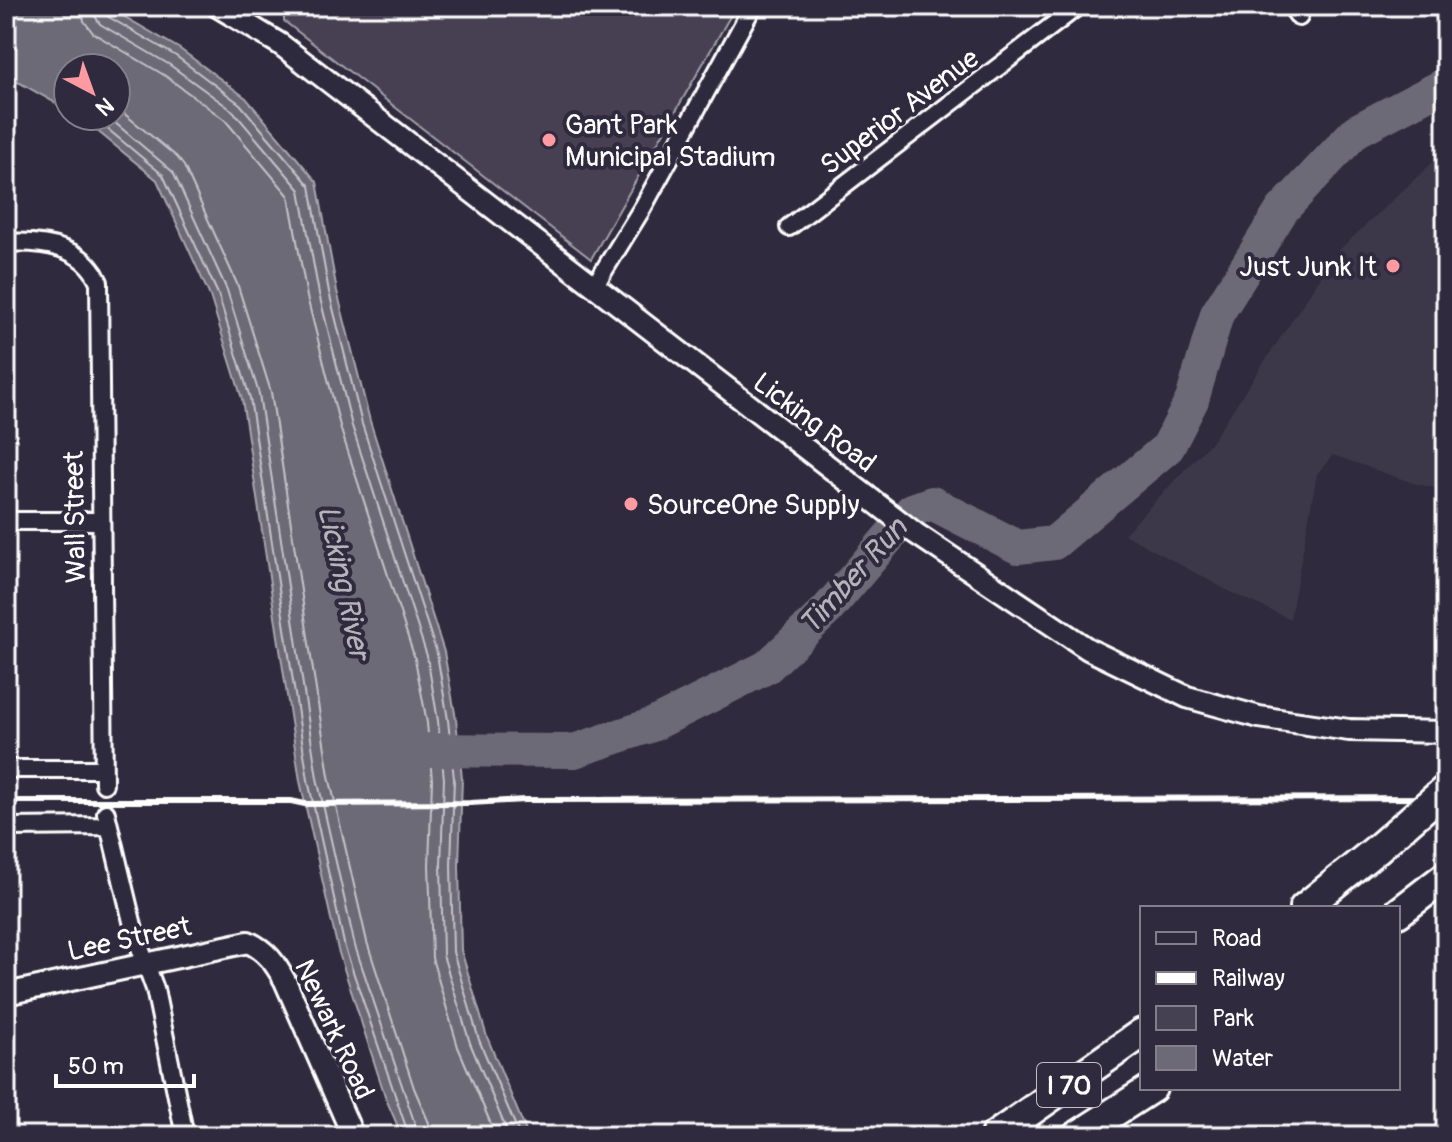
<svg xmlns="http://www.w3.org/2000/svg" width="1452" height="1142" viewBox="0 0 1452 1142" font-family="Pangolin,sans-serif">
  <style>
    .built { fill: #3c3749 }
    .green { fill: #464152; stroke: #a2a0a8; stroke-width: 2 }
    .water { fill: #6d6a77; stroke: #a7a6ad; stroke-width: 2 }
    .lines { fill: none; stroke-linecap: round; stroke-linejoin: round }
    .shore { stroke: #c5c3c9; stroke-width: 2 }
    .river { stroke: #6d6a77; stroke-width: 34 }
    .minor-casing { stroke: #fff; stroke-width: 22 }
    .tertiary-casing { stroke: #fff; stroke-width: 26 }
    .motorway-casing { stroke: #fff; stroke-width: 34 }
    .minor { stroke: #2f2a3d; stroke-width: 16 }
    .tertiary { stroke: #2f2a3d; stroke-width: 20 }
    .motorway { stroke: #2f2a3d; stroke-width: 28 }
    .rail { stroke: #fff; stroke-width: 6 }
    .motorway-bridge-casing { stroke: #fff; stroke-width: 34; stroke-linecap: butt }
    .motorway-bridge { stroke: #2f2a3d; stroke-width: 28 }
    .poi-dot { fill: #ff9aa2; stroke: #2f2a3d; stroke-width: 3 }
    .labels { text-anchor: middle; stroke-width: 8; stroke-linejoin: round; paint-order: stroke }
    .shield { fill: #2f2a3d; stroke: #c1bfc5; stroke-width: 2 }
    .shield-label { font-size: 26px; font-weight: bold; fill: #fff }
    .street-label { font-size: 28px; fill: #fff; stroke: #2f2a3d }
    .poi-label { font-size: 28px; fill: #fff; stroke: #2f2a3d; text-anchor: start }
    .water-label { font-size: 30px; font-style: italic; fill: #b6b4bb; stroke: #2f2a3d }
  </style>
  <rect width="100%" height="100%" fill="#2f2a3d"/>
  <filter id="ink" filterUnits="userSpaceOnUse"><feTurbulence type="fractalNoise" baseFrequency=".0125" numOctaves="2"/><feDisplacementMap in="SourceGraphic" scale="16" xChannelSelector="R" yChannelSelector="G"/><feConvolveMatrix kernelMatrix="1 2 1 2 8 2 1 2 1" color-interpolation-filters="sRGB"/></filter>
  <g filter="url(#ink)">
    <!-- built -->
    <path class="built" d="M1446 157V491L1413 483 1333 455 1317 474 1290 619 1234 594 1124 534 1212 441 1337 252 1432 163Z"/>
    <!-- green -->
    <path class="green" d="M284 6H736L591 259 284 21Z"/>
    <!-- water -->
    <path class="water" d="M6 6H106L180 49 246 98 317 182 337 291 370 421 444 652 456 719 462 779 459 865 461 950 487 1037 528 1136H402L386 1099 338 950 300 781 242 399 210 296 157 180 79 116H116V68H68V110L20 83 6 78Z"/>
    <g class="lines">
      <!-- shore -->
      <path class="shore" d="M81 6 84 21 93 33 164 75 225 120 289 196 307 297 341 430 415 659 427 723 432 780 429 865 432 958 458 1047 496 1136
        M93 6 95 16 100 24 170 65 233 111 300 190 319 294 352 426 427 656 438 721 444 779 441 865 443 955 470 1043 509 1136
        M103 6 107 16 176 56 240 104 310 186 329 292 362 424 437 654 448 720 454 779 451 865 453 952 479 1040 520 1136
        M116 107 177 157 184 166 238 286 271 392 329 776 367 942 414 1088 429 1123 431 1136
        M92 116 163 175 218 294 250 398 308 780 345 948 409 1136
        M107 116 173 172 227 290 259 394 317 778 355 946 419 1136"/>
      <!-- river -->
      <path class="river" d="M412 750 574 751 652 725 767 667 827 610 912 510 932 503 1018 547 1054 543 1168 447 1192 400 1217 314 1282 210 1356 131 1446 84"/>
      <defs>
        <path id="minor" d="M1291 6 1299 17
          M789 227 1078 6
          M6 243C41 241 83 245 99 282L104 784
          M595 285 643 207 753 6
          M6 521H100
          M6 769H103
          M106 813 135 934 155 989 185 1136
          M6 827 107 826"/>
        <path id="tertiary" d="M217 6 280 44 915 533 1088 649 1187 697 1259 717 1349 730 1446 732
          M6 994 248 942C267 951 275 963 285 981L353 1136"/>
        <path id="motorway" d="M1304 908 1377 849
          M1398 913 1446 876
          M995 1136 1142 1033
          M1077 1136 1152 1088"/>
      </defs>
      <!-- minor casing -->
      <use href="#minor" class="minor-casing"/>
      <!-- tertiary casing -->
      <use href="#tertiary" class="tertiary-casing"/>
      <!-- motorway casing -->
      <use href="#motorway" class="motorway-casing"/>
      <!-- minor -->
      <use href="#minor" class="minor"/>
      <!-- tertiary -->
      <use href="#tertiary" class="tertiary"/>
      <!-- motorway -->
      <use href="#motorway" class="motorway"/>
      <!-- rail -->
      <path class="rail" d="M6 801H291L305 804 470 803 524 800 1446 798"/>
      <defs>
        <path id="motorway-bridge" d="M1377 849 1446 789"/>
      </defs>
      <!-- motorway-bridge casing -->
      <use href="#motorway-bridge" class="motorway-bridge-casing"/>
      <!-- motorway-bridge -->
      <use href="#motorway-bridge" class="motorway-bridge"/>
    </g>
  </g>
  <!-- markers -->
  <g class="poi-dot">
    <circle cx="549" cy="140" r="8"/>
    <circle cx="1393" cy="266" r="8"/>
    <circle cx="631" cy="504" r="8"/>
  </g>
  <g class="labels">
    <!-- shield labels -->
    <rect class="shield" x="1037" y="1063" width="64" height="44" rx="6"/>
    <g class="shield-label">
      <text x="1069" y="1094">I 70</text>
    </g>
    <!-- street labels -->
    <g class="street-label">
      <text transform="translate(899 111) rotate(-37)" y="10">Superior Avenue</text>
      <text transform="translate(815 422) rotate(37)" y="10">Licking Road</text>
      <text transform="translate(74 517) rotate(-91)" y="10">Wall Street</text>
      <text transform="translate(129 938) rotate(-12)" y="10">Lee Street</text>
      <text transform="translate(335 1029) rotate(65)" y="10">Newark Road</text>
    </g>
    <!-- poi labels -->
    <g class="poi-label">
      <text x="565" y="134">Gant Park<tspan x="565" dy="32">Municipal Stadium</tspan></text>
      <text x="1377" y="276" text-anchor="end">Just Junk It</text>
      <text x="647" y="514">SourceOne Supply</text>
    </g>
    <!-- water labels -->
    <g class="water-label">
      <text transform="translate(853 576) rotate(-48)" y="10">Timber Run</text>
      <text transform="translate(344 582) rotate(78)" y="10">Licking River</text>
    </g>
  </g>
  <!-- margin -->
  <rect width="1452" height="1142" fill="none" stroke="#2f2a3d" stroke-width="32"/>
  <rect x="16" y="16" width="1420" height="1110" fill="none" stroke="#fff" stroke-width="3" filter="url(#ink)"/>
  <!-- legend -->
  <rect x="1140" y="906" width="260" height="184" fill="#2f2a3d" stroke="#827f8b" stroke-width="2"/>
  <rect x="1156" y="932" width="40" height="12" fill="#2f2a3d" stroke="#827f8b" stroke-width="2"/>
  <text x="1212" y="946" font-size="24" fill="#ffffff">Road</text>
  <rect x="1156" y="972" width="40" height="12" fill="#ffffff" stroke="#827f8b" stroke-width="2"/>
  <text x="1212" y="986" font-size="24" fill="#ffffff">Railway</text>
  <rect x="1156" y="1006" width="40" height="24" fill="#464152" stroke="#827f8b" stroke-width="2"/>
  <text x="1212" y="1026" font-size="24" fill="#ffffff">Park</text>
  <rect x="1156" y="1046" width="40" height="24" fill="#6d6a77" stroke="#827f8b" stroke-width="2"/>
  <text x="1212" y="1066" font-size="24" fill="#ffffff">Water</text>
  <!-- north arrow -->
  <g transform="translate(92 92) rotate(139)"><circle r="38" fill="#2f2a3d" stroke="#827f8b" stroke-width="2"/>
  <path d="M0-6L14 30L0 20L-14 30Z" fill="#ff9aa2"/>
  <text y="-12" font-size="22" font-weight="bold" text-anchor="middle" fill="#ffffff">N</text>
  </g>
  <!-- scale -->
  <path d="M56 1074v12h138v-12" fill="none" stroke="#ffffff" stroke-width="4"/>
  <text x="68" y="1074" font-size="24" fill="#ffffff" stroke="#2f2a3d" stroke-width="6" paint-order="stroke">50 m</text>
</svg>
